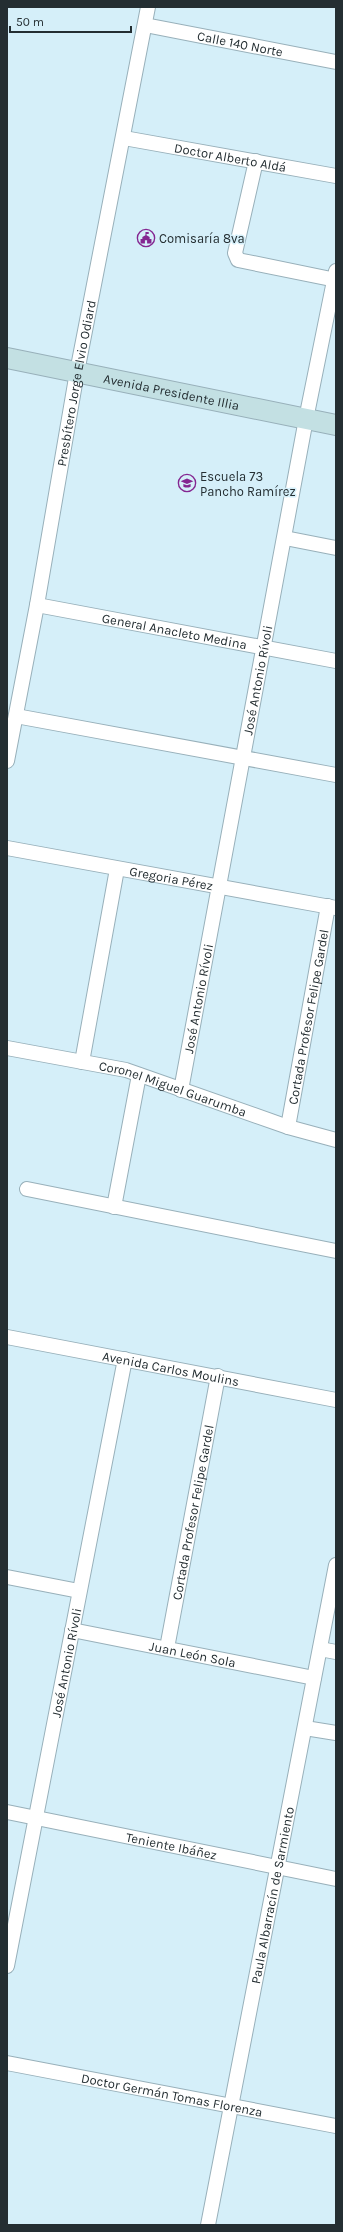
<svg xmlns="http://www.w3.org/2000/svg" width="343" height="2232" viewBox="0 0 343 2232" font-family="Karla,sans-serif">
  <style>
    .lines { fill: none; stroke-linecap: round; stroke-linejoin: round }
    .street-casing { stroke: #98b0ba; stroke-width: 16 }
    .secondary-casing { stroke: #98b0ba; stroke-width: 22 }
    .street { stroke: #fff; stroke-width: 14 }
    .secondary { stroke: #c3e0e3; stroke-width: 20 }
    .labels { text-anchor: middle; stroke-width: 3; stroke-linejoin: round; paint-order: stroke }
    .street-label { font-size: 13px; fill: #242e32; stroke: #d5eff9 }
    .poi-label { font-size: 13px; fill: #242e32; stroke: #d5eff9; text-anchor: start }
  </style>
  <rect width="100%" height="100%" fill="#d5eff9"/>
  <g class="lines">
    <defs>
      <g id="street">
        <path id="s1" d="M145 25 336 62"/>
        <path id="s2" d="M124 138 336 176"/>
        <path d="M256 161 235 253 238 260 336 280"/>
        <path d="M285 538 336 548"/>
        <path id="s3" d="M37 605 336 661"/>
        <path d="M16 716 336 775"/>
        <path id="s4" d="M7 761 37 605 77 372 148 7"/>
        <path id="s5" d="M7 848 336 908"/>
        <path id="s6" d="M7 1048 126 1070 288 1127 336 1140"/>
        <path d="M82 1062 117 869"/>
        <path id="s7" d="M181 1090 306 419 336 271"/>
        <path id="s8" d="M288 1127 328 906"/>
        <path d="M27 1189 336 1251"/>
        <path d="M114 1207 139 1075"/>
        <path id="s9" d="M7 1337 336 1400"/>
        <path d="M7 1577 79 1591"/>
        <path id="s10" d="M72 1630 314 1678"/>
        <path id="s11" d="M167 1648 218 1376"/>
        <path d="M320 1649 336 1652"/>
        <path d="M305 1728 336 1733"/>
        <path id="s12" d="M7 1812 336 1879"/>
        <path id="s13" d="M7 1966 125 1359"/>
        <path id="s14" d="M7 2063 336 2126"/>
        <path id="s15" d="M208 2225 336 1565"/>
      </g>
      <g id="secondary">
        <path id="s16" d="M7 358 336 425"/>
      </g>
    </defs>
    <!-- street casing -->
    <use href="#street" class="street-casing"/>
    <!-- secondary casing -->
    <use href="#secondary" class="secondary-casing"/>
    <!-- street -->
    <use href="#street" class="street"/>
    <!-- secondary -->
    <use href="#secondary" class="secondary"/>
  </g>
  <!-- icons -->
  <defs>
    <symbol id="civic-ring" viewBox="-11 -11 22 22"><circle r="9.5" fill="#d5eff9" stroke="#842691" stroke-width="1.5"/><path d="M-.6-6.5H3V-4.5H.6V-3L4-1V1h2V6H-6V1h2V-1L-.6-3ZM-1.2 2.5V6h2.4V2.5Z" fill="#842691"/></symbol>
    <symbol id="school-ring" viewBox="-11 -11 22 22"><circle r="9.5" fill="#d5eff9" stroke="#842691" stroke-width="1.5"/><path d="M0-5L7-2L0 1L-7-2ZM-4 1L0 2.5L4 1V4Q0 6-4 4Z" fill="#842691"/></symbol>
  </defs>
  <g fill-rule="evenodd">
    <use href="#civic-ring" x="136" y="228" width="20" height="20"/>
    <use href="#school-ring" x="177" y="473" width="20" height="20"/>
  </g>
  <g class="labels">
    <!-- street labels -->
    <g class="street-label">
      <text dy="5" stroke="none"><textPath href="#s1" startOffset="97">Calle 140 Norte</textPath></text>
      <text dy="5" stroke="none"><textPath href="#s2" startOffset="108">Doctor Alberto Aldá</textPath></text>
      <text dy="5" stroke="none"><textPath href="#s4" startOffset="384">Presbítero Jorge Elvio Odiard</textPath></text>
      <text dy="5" stroke="none"><textPath href="#s16" startOffset="168">Avenida Presidente Illia</textPath></text>
      <text dy="5" stroke="none"><textPath href="#s3" startOffset="140">General Anacleto Medina</textPath></text>
      <text dy="5" stroke="none"><textPath href="#s7" startOffset="417">José Antonio Rívoli</textPath></text>
      <text dy="5" stroke="none"><textPath href="#s5" startOffset="167">Gregoria Pérez</textPath></text>
      <text dy="5" stroke="none"><textPath href="#s7" startOffset="93">José Antonio Rívoli</textPath></text>
      <text dy="5" stroke="none"><textPath href="#s8" startOffset="112">Cortada Profesor Felipe Gardel</textPath></text>
      <text dy="5" stroke="none"><textPath href="#s6" startOffset="171">Coronel Miguel Guarumba</textPath></text>
      <text dy="5" stroke="none"><textPath href="#s9" startOffset="167">Avenida Carlos Moulins</textPath></text>
      <text dy="5" stroke="none"><textPath href="#s11" startOffset="138">Cortada Profesor Felipe Gardel</textPath></text>
      <text dy="5" stroke="none"><textPath href="#s10" startOffset="123">Juan León Sola</textPath></text>
      <text dy="5" stroke="none"><textPath href="#s13" startOffset="309">José Antonio Rívoli</textPath></text>
      <text dy="5" stroke="none"><textPath href="#s12" startOffset="168">Teniente Ibáñez</textPath></text>
      <text dy="5" stroke="none"><textPath href="#s15" startOffset="336">Paula Albarracín de Sarmiento</textPath></text>
      <text dy="5" stroke="none"><textPath href="#s14" startOffset="168">Doctor Germán Tomas Florenza</textPath></text>
    </g>
    <!-- poi labels -->
    <g class="poi-label">
      <text x="159" y="243">Comisaría 8va</text>
      <text x="200" y="481">Escuela 73<tspan x="200" dy="15">Pancho Ramírez</tspan></text>
    </g>
  </g>
  <!-- border -->
  <rect width="343" height="2232" fill="none" stroke="#242e32" stroke-width="16"/>
  <!-- scale -->
  <path d="M10 26v6h121v-6" fill="none" stroke="#242e32" stroke-width="2"/>
  <text x="16" y="26" font-size="12" fill="#242e32" stroke="#d5eff9" stroke-width="3" paint-order="stroke">50 m</text>
</svg>
